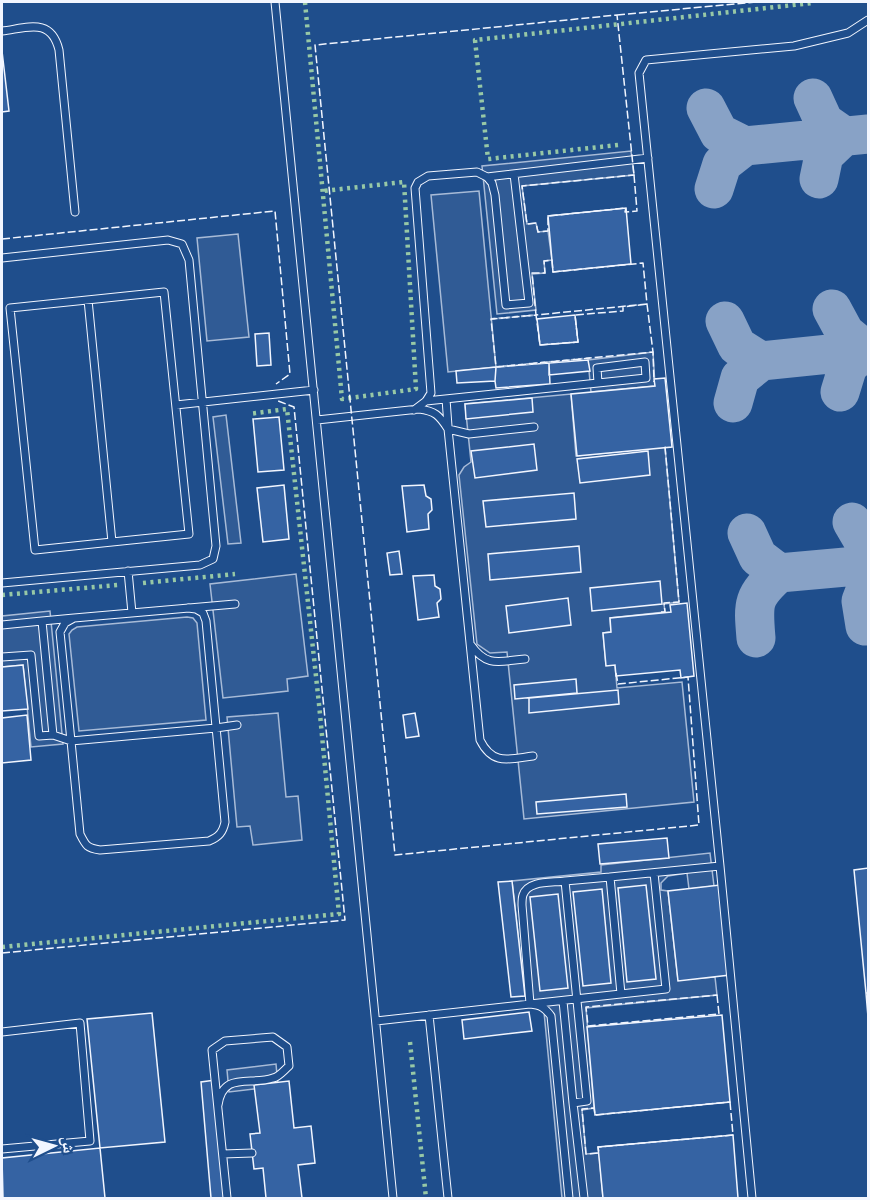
<svg xmlns="http://www.w3.org/2000/svg" width="870" height="1200" viewBox="0 0 870 1200" font-family="Bitter,'Noto Naskh Arabic',serif">
  <style>
    .built { fill: #305b95; stroke: #a8bbd7; stroke-width: 1.5 }
    .lines { fill: none; stroke-linecap: round; stroke-linejoin: round }
    .taxiway { stroke: #88a2c6; stroke-width: 39 }
    .building { fill: #3563a3; stroke: #f2f6ff; stroke-width: 1.5 }
    .lane-casing { stroke: #f2f6ff; stroke-width: 9 }
    .path { stroke: #b3c4dc; stroke-width: 2; stroke-dasharray: 4.5 3; stroke-linecap: butt }
    .lane { stroke: #1f4e8c; stroke-width: 7 }
    .hedge { stroke: #97c8a6; stroke-width: 4.5; stroke-dasharray: 3 4.5; stroke-linecap: butt }
    .fence { stroke: #f2f6ff; stroke-width: 1.5; stroke-dasharray: 8 3; stroke-linecap: butt }
  </style>
  <rect width="100%" height="100%" fill="#1f4e8c"/>
  <!-- built -->
  <path class="built" d="M631 151 634 175 522 186 527 224 536 223 538 232 548 231 552 260 544 261 545 273 532 274 536 310 497 314 482 166Z
    M479 191 496 367 448 372 431 195Z
    M238 234 249 337 207 341 197 238Z
    M653 352 655 386 591 392 588 360Z
    M571 394 576 456 665 447 679 602 664 604 665 612 610 618 611 632 603 633 606 665H615L617 688 682 682 694 802 524 819 507 652 490 653 477 644 459 475 464 467 471 462 465 404Z
    M226 415 241 543 228 544 213 417Z
    M296 574 308 676 287 679 288 691 223 698 210 584Z
    M50 611 63 744 31 747 23 665 2 667V616Z
    M187 617 193 618 197 623 206 720 79 731 69 634 72 630 77 627Z
    M278 713 286 797 298 796 302 840 253 845 250 826 237 827 227 717Z
    M710 853 714 886 689 889 687 873 668 876 661 883V890L668 891 678 980 715 977 717 995 586 1008 594 1108 582 1110 586 1154 599 1153 603 1198H562L544 1012 525 996 512 881 601 872V865Z
    M276 1064 278 1086 229 1092 227 1070Z"/>
  <g class="lines">
    <!-- taxiway -->
    <path class="taxiway" d="M813 98 824 122 844 136 824 155 819 179
      M706 108 719 133 745 146 722 164 714 189
      M745 146 868 134
      M832 309 845 333 866 350 848 366 840 392
      M725 321 737 346 761 361 740 378 733 403
      M761 361 868 350
      M852 522 866 546 868 548
      M747 533 758 557 779 573C752 597 753 603 756 638
      M779 573 868 565
      M865 626 861 601 868 583"/>
  </g>
  <!-- building -->
  <path class="building" d="M2 51 9 111 2 112Z
    M626 208 631 264 553 272 548 216Z
    M575 315 578 342 540 345 537 319Z
    M269 333 271 365 257 366 255 334Z
    M588 360 590 371 549 375V363Z
    M549 363 550 384 496 388 495 381 496 367Z
    M496 367 495 381 457 383 456 371Z
    M665 378 672 447 577 456 571 394 655 386 654 379Z
    M532 398 533 412 466 419 465 404Z
    M279 417 284 470 258 472 253 419Z
    M534 444 537 470 475 478 471 451Z
    M648 451 650 475 580 483 577 459Z
    M284 485 289 539 263 542 257 488Z
    M424 485 426 496 431 499 432 510 428 514 429 529 407 532 402 486Z
    M574 493 576 519 486 527 483 501Z
    M579 546 581 572 490 580 488 554Z
    M399 551 402 574 390 575 387 553Z
    M434 575 435 586 440 589 441 599 437 603 439 617 418 620 413 576Z
    M660 581 662 604 592 611 590 588Z
    M568 598 571 625 509 633 506 606Z
    M687 603 694 676 681 678 680 670 616 676 615 665 606 666 603 633 611 632 610 618 671 612 670 605Z
    M23 665 28 709 2 711V667Z
    M576 679 577 693 515 699 514 685Z
    M618 690 619 704 529 713V698Z
    M415 713 419 736 406 738 403 715Z
    M27 715 31 760 2 763V718Z
    M626 794 627 807 537 814 536 802Z
    M667 838 669 858 600 864 598 844Z
    M868 868V993H866L854 870Z
    M512 881 525 996 511 997 498 882Z
    M646 885 656 979 627 982 618 888Z
    M720 885 730 975 678 981 668 891Z
    M602 889 611 983 583 986 573 892Z
    M558 894 568 988 540 991 530 897Z
    M866 993H868V1024V1017Z
    M529 1012 532 1031 464 1039 462 1020Z
    M152 1013 165 1142 100 1148 87 1019Z
    M722 1015 730 1102 595 1115 587 1027Z
    M215 1080 227 1198H211L201 1082Z
    M289 1081 294 1128 311 1126 315 1163 298 1165 302 1198H266L263 1168 254 1169 250 1134 260 1133 254 1085Z
    M733 1135 738 1198H603L598 1147Z
    M100 1148 105 1198H3L2 1158Z"/>
  <g class="lines">
    <defs>
      <path id="lane" d="M275 2 393 1198
        M2 31C27 28 51 17 59 50L75 212
        M487 177 648 158
        M2 258 168 240 182 244 189 260 216 546 213 559 200 565 2 583
        M88 300 112 542 35 550 10 308 164 292 189 534 112 542
        M446 399 448 426
        M426 401 598 383 597 368 645 362 646 378 598 383
        M176 405 314 390
        M414 410 426 401 431 393 415 188 418 182 428 176 477 172 487 177 492 183 495 195 506 305 529 303 514 174
        M317 420 419 409C435 411 439 415 448 429
        M128 571 132 613
        M74 618 235 604
        M42 621 74 618 65 623 60 632 71 741 216 728 237 725
        M2 625 42 621 53 735
        M471 645C487 668 500 661 525 659
        M2 657 31 655 39 736 53 735 71 741 80 834C86 846 87 848 100 850L209 841C219 837 223 832 225 822L206 621 203 613 196 609 188 608
        M533 756C509 759 493 766 480 740L448 429 469 434 534 427
        M610 877 720 866
        M565 881 610 877 621 994
        M563 1001 573 1103 587 1101 565 881C552 883 528 880 523 895 522 898 522 902 522 905L530 1004C576 999 621 994 666 989L654 873
        M429 1015 448 1198
        M376 1021 530 1004C541 1005 545 1008 551 1016L569 1198
        M2 1032 80 1023 90 1141 2 1149
        M573 1103 584 1198
        M218 1105C223 1071 250 1086 273 1078 279 1077 284 1070 289 1066L287 1047 273 1037 225 1041 212 1050 227 1198
        M223 1154 252 1153
        M752 1198 720 866 639 73 646 60 794 46 848 33 868 20"/>
    </defs>
    <!-- lane casing -->
    <use href="#lane" class="lane-casing"/>
    <!-- path -->
    <path class="path" d="M491 319 536 315
      M496 367 591 358"/>
    <!-- lane -->
    <use href="#lane" class="lane"/>
    <!-- hedge -->
    <path class="hedge" d="M305 2 342 399 416 389 404 182 323 191
      M618 145 488 159 475 40 812 3
      M143 583 235 574
      M2 595 118 585
      M2 947 339 914 319 704 287 409 249 414
      M410 1042 426 1198"/>
    <!-- fence -->
    <path class="fence" d="M617 15 756 2
      M634 175 637 211 625 212 626 208 548 216V231L538 232 536 223 527 224 522 186Z
      M2 239 275 211 290 374 276 384
      M552 260 553 272 643 263 647 304 536 315 532 273H545L544 261Z
      M647 304 653 352 654 382
      M647 304 653 352 496 367 491 319 536 315 540 345 578 342 575 315 623 311V307Z
      M661 612H665L664 603 679 602 665 447H663
      M616 673 618 684 688 677 699 825 395 855 315 45 617 15 634 175
      M2 953 345 920 294 407 278 401
      M717 995 719 1014 588 1026 586 1007Z
      M730 1102 733 1135 598 1147 599 1153 586 1154 582 1109 594 1108 595 1115Z"/>
  </g>
  <!-- border -->
  <rect width="870" height="1200" fill="none" stroke="#f2f6ff" stroke-width="6"/>
  <!-- north arrow -->
  <g transform="translate(54 1146) rotate(85)" stroke="#1f4e8c" stroke-width="4.5" paint-order="stroke">
  <path d="M0-4.5L10 22L0 15L-10 22Z" fill="#f2f6ff"/>
  <text y="-9" font-size="16" font-weight="bold" text-anchor="middle" fill="#f2f6ff">ش</text>
  </g>
</svg>
